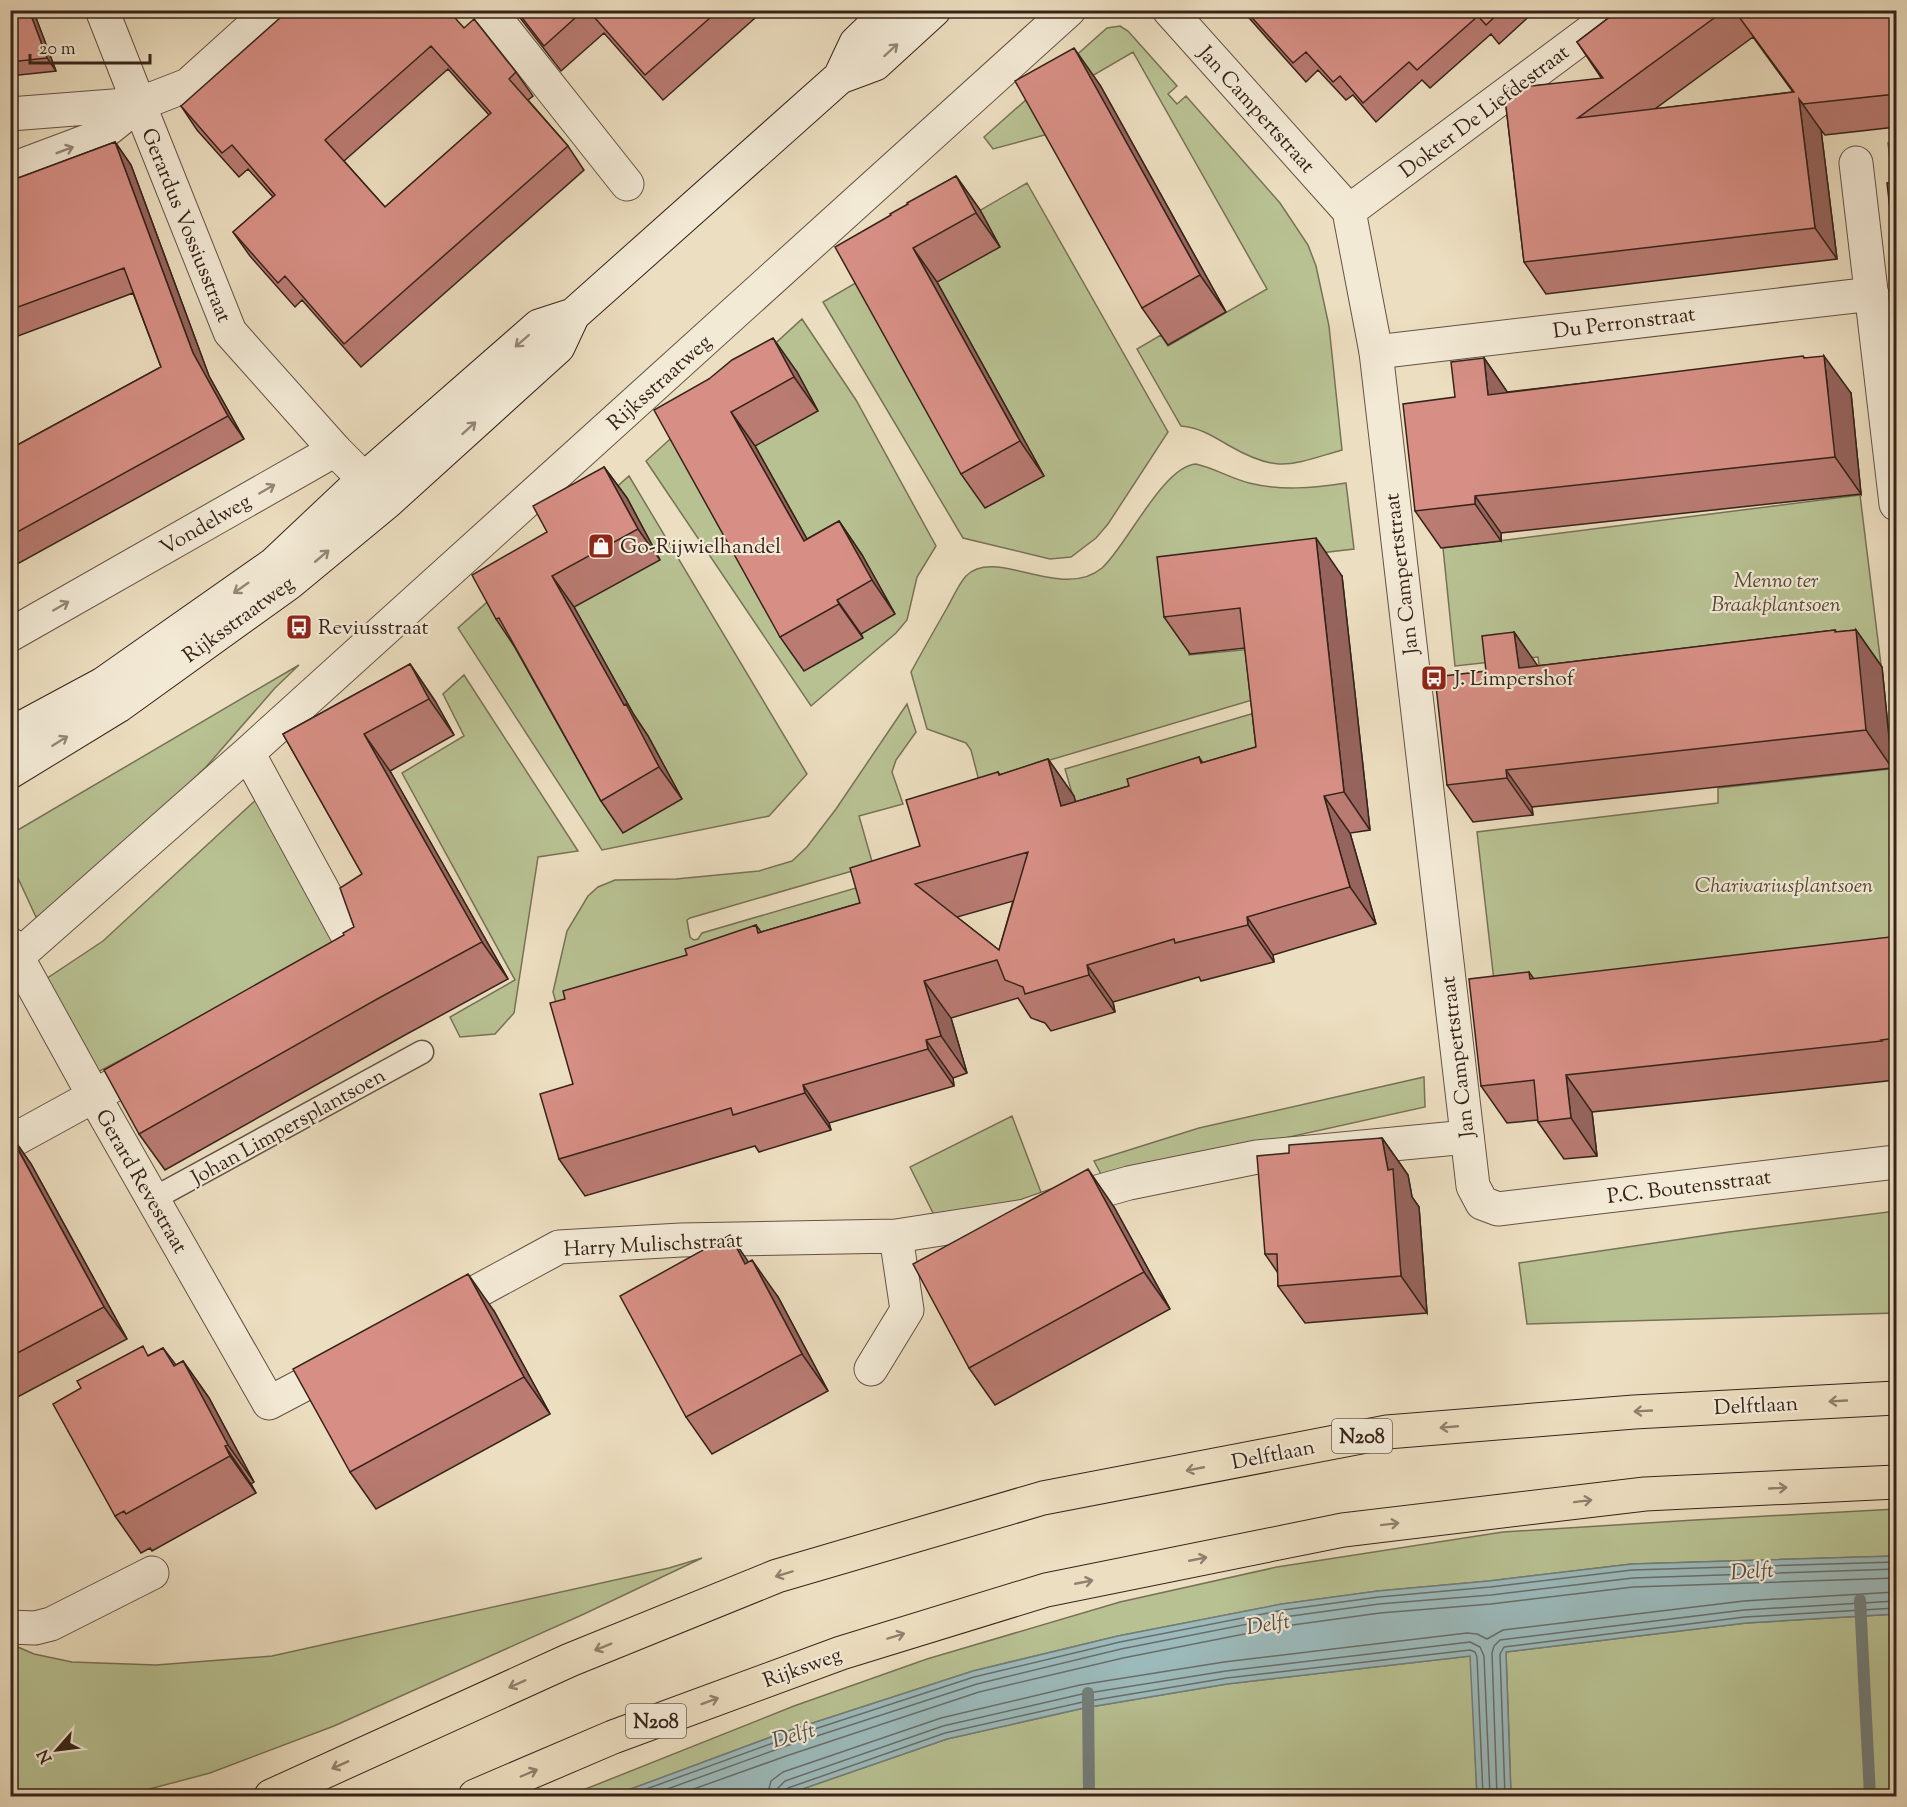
<svg xmlns="http://www.w3.org/2000/svg" width="1907" height="1807" viewBox="0 0 1907 1807" font-family="'Sorts Mill Goudy',serif">
  <style>
    .green { fill: #b8c192; stroke: #777256; stroke-width: 1.5 }
    .water { fill: #9cbabb; stroke: #737e7b; stroke-width: 1.5 }
    .lines { fill: none; stroke-linecap: round; stroke-linejoin: round }
    .shore { stroke: #696e6a; stroke-width: 1.5 }
    .stream { stroke: #737e7b; stroke-width: 12 }
    .service-casing { stroke: #645244; stroke-width: 25 }
    .pedestrian-casing { stroke: #645244; stroke-width: 35 }
    .minor-casing { stroke: #645244; stroke-width: 35 }
    .tertiary-casing { stroke: #645244; stroke-width: 35 }
    .secondary-casing { stroke: #36231a; stroke-width: 35 }
    .primary-casing { stroke: #36231a; stroke-width: 35 }
    .service { stroke: #f3ead6; stroke-width: 22 }
    .pedestrian { stroke: #f3ead6; stroke-width: 33 }
    .minor { stroke: #f3ead6; stroke-width: 33 }
    .tertiary { stroke: #f3ead6; stroke-width: 33 }
    .secondary { stroke: #f3ead6; stroke-width: 33 }
    .primary { stroke: #ecdec0; stroke-width: 33 }
    .wall { fill: #b97b72; stroke: #36231a; stroke-width: 1.5; fill-rule: evenodd }
    .shaded-wall { fill: #96645d; stroke: #36231a; stroke-width: 1.5 }
    .building { fill: #d78f85; stroke: #36231a; stroke-width: 1.5; fill-rule: evenodd }
    .oneway { stroke: #948678 }
    .oneway2 { stroke: #91806d }
    .labels { text-anchor: middle; stroke-width: 4.5; stroke-linejoin: round; paint-order: stroke }
    .shield { fill: #f3ead6; stroke: #6f5f52; stroke-width: 1.5 }
    .shield-label { font-size: 20px; font-weight: bold; fill: #36231a }
    .street-label { font-size: 21px; fill: #36231a; stroke: #f3ead6 }
    .poi-label { font-size: 21px; fill: #36231a; stroke: #f3ead6; text-anchor: start }
    .park-label { font-size: 21px; font-style: italic; fill: #564a38; stroke: #f3ead6 }
    .water-label { font-size: 22px; font-style: italic; fill: #55504a; stroke: #f3ead6 }
  </style>
  <rect width="100%" height="100%" fill="#ecdec0"/>
  <filter id="stains"><feTurbulence type="fractalNoise" baseFrequency=".00333" numOctaves="4"/><feColorMatrix values="0 0 0 0 .2 0 0 0 0 .09 0 0 0 0 .02 0 0 0 .5 -.17"/></filter>
  <radialGradient id="worn" r=".72"><stop offset=".6" stop-color="#630" stop-opacity="0"/><stop offset="1" stop-color="#630" stop-opacity=".3"/></radialGradient>
  <!-- green -->
  <path class="green" d="M1120 26 1128 31 1177 86 1168 94 1177 104 1186 96 1280 203 1308 245 1316 266 1329 326 1342 450C1290 465 1278 474 1228 445 1213 436 1198 427 1181 426L1137 349 1161 335 1168 346 1267 289 1133 52 1085 80 1048 134 993 149 984 137 1107 28Z
    M1896 142V173L1892 174 1888 143Z
    M1027 183 1168 432 1108 524 1096 538 1071 557 1050 559 963 538 823 302Z
    M802 319 856 400 936 546 917 577 907 620 896 633 811 706 646 461Z
    M1196 464C1214 468 1230 478 1249 483 1281 491 1313 488 1346 483L1354 549 1190 568 1183 594 1189 655 1253 649 1259 698 979 781 971 750 966 743 927 729 911 672C923 650 935 629 947 608 953 598 958 585 966 576 996 546 1061 602 1102 568 1126 547 1163 466 1196 464Z
    M629 476 807 774 769 816 602 850 458 628Z
    M1860 495 1881 665 1545 707 1538 657 1455 666 1443 548Z
    M299 665 275 688 206 767 58 908 36 917 11 863V834Z
    M464 675 578 851 538 857 514 1013 495 1034 460 1037 450 1017 515 980 402 773 464 736 443 694Z
    M907 704 916 732 896 760 892 772 903 804 859 816 873 865 690 918 687 920 690 937 694 940 698 939 702 933 914 871 584 1103 553 992 567 931 588 896 598 887 615 880 676 879 759 871 792 861 807 847 836 809Z
    M1268 709 1282 839 1085 838 1065 769Z
    M1890 769 1896 821V977L1497 1007 1477 832 1718 803V788Z
    M260 796 338 945 96 1073 46 979 103 941Z
    M1424 1077 1425 1107 1103 1178 1094 1161 1199 1128Z
    M1012 1116 1042 1195 1027 1208 937 1221 910 1167Z
    M1896 1211V1313L1527 1324 1519 1263 1729 1232Z
    M1896 1509V1556L1632 1564 1489 1581 1378 1591 1282 1604 1118 1636 973 1671 782 1733 612 1796H568L794 1706 927 1659 1120 1602 1277 1567 1503 1532 1695 1520Z
    M702 1558 584 1614 334 1726 210 1773 123 1796H11V1644L34 1654 72 1662 156 1665 272 1656 669 1568Z
    M1896 1614V1796H1511L1506 1652 1746 1623Z
    M1471 1656 1477 1796H782L947 1739 1084 1708 1227 1684Z"/>
  <!-- water -->
  <path class="water" d="M1896 1556V1614L1746 1623 1506 1652 1511 1796H1477L1470 1656 1227 1684 1084 1708 947 1739 782 1796H612L782 1733 973 1671 1118 1636 1282 1604 1378 1591 1489 1581 1632 1564Z"/>
  <g class="lines">
    <!-- shore -->
    <path class="shore" d="M627 1796 784 1739 974 1677 1120 1642 1283 1610 1379 1597 1490 1587 1632 1570 1896 1562
      M648 1796 786 1746 977 1684 1121 1649 1284 1617 1379 1604 1491 1595 1633 1578 1896 1569
      M674 1796 789 1755 979 1692 1123 1658 1285 1626 1380 1613 1491 1604 1633 1587 1896 1578
      M767 1796 771 1781 783 1772 941 1718 1080 1685 1224 1662 1467 1633 1477 1634 1487 1639 1503 1630 1744 1601 1896 1592
      M776 1796 778 1788 785 1781 943 1726 1082 1694 1226 1671 1470 1642 1480 1647 1484 1656 1490 1796
      M784 1796V1791L788 1788 945 1733 1083 1702 1227 1678 1470 1650 1475 1652 1477 1657 1483 1796
      M1497 1796 1492 1653 1494 1646 1500 1640 1744 1610 1896 1601
      M1505 1796 1500 1654 1504 1647 1745 1617 1896 1608"/>
    <!-- stream -->
    <path class="stream" d="M1860 1600 1870 1796
      M1088 1693 1089 1796"/>
    <defs>
      <path id="service" d="M153 1199 422 1052"/>
      <path id="pedestrian" d="M489 10 627 184
        M139 104 230 332 335 450"/>
      <path id="minor" d="M102 10 139 104
        M10 114 139 104 188 85 271 10
        M1856 163 1896 504
        M10 170 98 137 139 104
        M1349 211 1619 10
        M1376 352 1872 294
        M10 635 335 450 384 499
        M248 753 356 951 338 961
        M10 944 94 1096 269 1403 343 1364
        M17 957 248 753 1069 10
        M10 1142 114 1085
        M441 1311 559 1247 681 1240 896 1236 1025 1216 1076 1198 1129 1183 1257 1157 1467 1137
        M871 1369 907 1310 896 1236
        M10 1627 35 1628 51 1624 152 1573"/>
      <path id="tertiary" d="M1169 10 1349 211 1376 352 1473 1186 1482 1203 1498 1209 1896 1162"/>
      <path id="secondary" d="M840 77 856 43 890 10
        M10 734 103 684 274 564 363 480 539 326 573 315
        M10 772 118 706 289 583 387 502 558 347 573 315 840 77 875 64 934 10"/>
      <path id="primary" d="M271 1796 570 1660 777 1576 1043 1498 1387 1432 1634 1412 1896 1398
        M475 1796 613 1737 841 1653 1046 1590 1343 1530 1645 1494 1896 1482"/>
    </defs>
    <!-- service casing -->
    <use href="#service" class="service-casing"/>
    <!-- pedestrian casing -->
    <use href="#pedestrian" class="pedestrian-casing"/>
    <!-- minor casing -->
    <use href="#minor" class="minor-casing"/>
    <!-- tertiary casing -->
    <use href="#tertiary" class="tertiary-casing"/>
    <!-- secondary casing -->
    <use href="#secondary" class="secondary-casing"/>
    <!-- primary casing -->
    <use href="#primary" class="primary-casing"/>
    <!-- service -->
    <use href="#service" class="service"/>
    <!-- pedestrian -->
    <use href="#pedestrian" class="pedestrian"/>
    <!-- minor -->
    <use href="#minor" class="minor"/>
    <!-- tertiary -->
    <use href="#tertiary" class="tertiary"/>
    <!-- secondary -->
    <use href="#secondary" class="secondary"/>
    <!-- primary -->
    <use href="#primary" class="primary"/>
  </g>
  <!-- wall -->
  <path class="wall" d="M10 10H33L56 71 10 76Z
    M514 10H764L663 100 604 33 561 71Z
    M1242 10H1536L1499 44 1491 34 1430 88 1422 80 1376 122 1353 95 1346 100 1318 70 1306 82Z
    M1619 10H1896V127L1825 135 1821 130 1837 259 1546 294 1524 262 1504 89 1602 79 1577 42ZM1753 37 1793 92 1655 109Z
    M464 28 516 72 533 96 528 100 568 146 584 170 361 367 302 300 295 307 250 256 233 232 273 197 248 169 239 177 197 130 181 106ZM448 69 489 115 385 207 344 161Z
    M1100 85 1226 312 1168 345 1142 308Z
    M115 142 131 165 209 376 244 439 10 568V449L161 367 133 293 10 339V181Z
    M956 176 980 210 1000 247 937 282 1044 476 985 508 961 474 891 215Z
    M1484 358 1507 392 1805 358 1851 393 1861 494 1501 533V541L1441 548 1415 511Z
    M797 372 818 411 755 446 807 539 839 521 862 555 895 614 861 634 863 638 804 671 780 637 709 379Z
    M604 467 627 498 660 560 574 607 634 715 648 736 682 799 623 833 601 801 514 646 496 619 547 532Z
    M1342 576 1370 830 1350 833 1376 924 1273 955 1274 962 1201 981 1199 977 1113 1002 1115 1012 1051 1031 1045 1023 1031 1018 1018 998 951 1018 967 1073 953 1078 954 1086 829 1123 831 1130 759 1152 755 1146 585 1196 559 1159 573 1084 565 999 687 955 756 925 761 932 860 903 998 772 1000 775 1048 759 1074 796 1075 802 1129 786 1199 757 1203 763 1256 747 1245 648 1190 654 1164 617ZM1013 901 999 950 957 917Z
    M1835 630 1836 632 1856 630 1882 667 1892 768 1532 807 1533 815 1473 822 1447 785 1486 671 1514 632 1537 666Z
    M410 664 435 701 454 735 390 771 508 979 405 1035 165 1170 139 1134 344 935 354 927 362 874 283 734Z
    M1896 946V1080L1592 1112 1597 1156 1564 1159 1538 1122V1120L1507 1123 1481 1086 1529 972 1534 979Z
    M10 1134 31 1164 127 1339 10 1401Z
    M1382 1138 1408 1175 1412 1197 1419 1207 1427 1313 1305 1323 1278 1286V1273L1265 1254 1289 1153Z
    M1114 1207 1170 1309 995 1405 969 1368Z
    M748 1262 778 1297 828 1391 712 1454 686 1417Z
    M494 1311 550 1414 376 1509 350 1472Z
    M163 1348 176 1365 183 1361 209 1398 254 1482 251 1484 256 1493 152 1551 150 1548 141 1553 115 1516 149 1355Z"/>
  <!-- shaded-wall -->
  <path class="shaded-wall" d="M29 10H33L56 71 47 58Z
    M1074 48 1100 85 1226 312 1200 275Z
    M1799 99 1821 130 1837 259 1815 228Z
    M115 142 131 165 209 376 244 439 228 416 193 353Z
    M956 176 980 210 1000 247 976 213Z
    M913 248 937 282 1044 476 1020 441Z
    M773 338 797 372 818 411 794 377Z
    M1803 356 1828 392 1824 356 1851 393 1861 494 1835 457Z
    M1484 358 1510 396 1488 395Z
    M731 412 755 446 827 575 804 541Z
    M604 467 627 498 660 560 638 529Z
    M1475 496 1501 533V541L1475 504Z
    M839 521 862 555 895 614 872 580Z
    M1316 538 1342 576 1370 830 1344 792Z
    M552 576 574 607 634 715 648 736 682 799 659 767 624 705Z
    M837 600 861 634 863 638 839 604Z
    M1835 630 1859 665 1856 630 1882 667 1892 768 1866 730Z
    M1514 632 1540 669 1519 668Z
    M410 664 435 701 454 735 429 699Z
    M364 734 390 771 508 979 482 942Z
    M1048 759 1074 796 1087 843 1061 806Z
    M1506 770 1532 807 1533 815 1507 778Z
    M1324 796 1350 833 1376 924 1350 887Z
    M1247 917 1273 955 1274 962 1248 925Z
    M1890 937 1896 946V991Z
    M1087 965 1113 1002 1115 1012 1089 975Z
    M924 981 951 1018 967 1073 941 1036Z
    M926 1040 953 1078 954 1086 928 1049Z
    M1566 1075 1592 1112 1597 1156 1571 1118Z
    M803 1085 829 1123 831 1130 805 1093Z
    M10 1134 31 1164 127 1339 104 1307Z
    M1382 1138 1408 1175 1412 1197 1419 1207 1427 1313 1401 1276 1388 1170Z
    M1088 1169 1114 1207 1170 1309 1144 1272Z
    M730 1235 756 1273 745 1264Z
    M752 1260 778 1297 828 1391 802 1354Z
    M468 1274 494 1311 550 1414 524 1377Z
    M183 1361 209 1398 254 1482 228 1445Z
    M225 1446 251 1484 256 1493 230 1456Z"/>
  <!-- building -->
  <path class="building" d="M10 10H29L47 58 10 62Z
    M289 10H448L464 28 474 19 516 72 509 79 568 146 344 344 285 276 278 283 233 232 275 195 232 145 222 153 181 106ZM431 46 491 113 385 207 325 140Z
    M516 10H584L544 46Z
    M588 10H719L645 75Z
    M1245 10H1502L1486 25 1478 16 1417 70 1409 62 1363 103 1340 76 1333 82 1306 52 1293 63Z
    M1619 10H1725L1578 118 1794 92 1734 10H1896V94L1803 104 1799 99 1815 228 1524 262 1504 89 1603 78 1577 42Z
    M1074 48 1200 275 1142 308 1015 81Z
    M115 142 193 353 228 416 10 536V449L161 367 124 268 10 310V181Z
    M956 176 976 213 913 248 1020 441 961 474 835 247 891 215 890 214 908 204 907 203Z
    M1896 182V262L1887 183Z
    M773 338 794 377 731 412 804 541 839 521 872 580 837 600 839 604 780 637 654 410 709 379 732 360Z
    M1803 356 1804 358 1824 356 1835 457 1475 496V504L1415 511 1403 404 1455 397 1451 362 1484 358 1488 395Z
    M604 467 638 529 552 576 624 705 626 704 659 767 601 801 499 618 496 619 472 575 547 532 533 506Z
    M1316 538 1344 792 1324 796 1350 887 1247 917 1248 925 1175 943 1174 939 1087 965 1089 975 1025 994 1023 987 1005 980 997 960 924 981 941 1036 926 1040 928 1049 803 1085 805 1093 733 1115 731 1108 559 1159 540 1094 573 1084 550 1003 565 999 563 991 687 955 685 949 756 925 758 933 860 903 850 868 920 846 906 800 998 772 999 775 1048 759 1061 806 1129 786 1127 779 1199 757 1201 763 1256 747 1240 608 1164 617 1157 557ZM1028 852 999 950 915 884Z
    M1835 630V632L1856 630 1866 730 1506 770 1507 778 1447 785 1435 677 1486 671 1482 636 1514 632 1519 668Z
    M410 664 429 699 364 734 482 942 379 998 139 1134 104 1070 344 935 343 933 354 927 340 888 362 874 283 734Z
    M1890 937 1896 991V1038L1881 1040 1882 1041 1566 1075 1571 1118 1538 1122 1534 1080 1481 1086 1469 979 1529 972 1530 979Z
    M10 1135 104 1307 10 1357Z
    M1382 1138 1388 1170 1393 1169 1401 1276 1278 1286 1277 1254H1265L1257 1156 1289 1153V1145Z
    M1088 1169 1144 1272 969 1368 913 1264Z
    M730 1235 745 1264 752 1260 802 1354 686 1417 620 1296Z
    M468 1274 524 1377 350 1472 293 1369Z
    M143 1346 148 1356 163 1348 174 1366 183 1361 228 1445 225 1446 230 1456 126 1514 124 1511 115 1516 53 1404 81 1388 77 1381Z"/>
  <!-- one-way arrows -->
  <defs><path id="oneway-shaft" d="M-6 0H5M1.5-3L5.5 0L1.5 3" fill="none" stroke-width="1.6" stroke-linecap="round" stroke-linejoin="round" transform="scale(1.5)"/></defs>
  <g class="oneway">
    <use href="#oneway-shaft" transform="translate(891 50) rotate(-42)"/>
    <use href="#oneway-shaft" transform="translate(65 150) rotate(-21)"/>
    <use href="#oneway-shaft" transform="translate(522 341) rotate(139)"/>
    <use href="#oneway-shaft" transform="translate(469 428) rotate(-42)"/>
    <use href="#oneway-shaft" transform="translate(267 489) rotate(-30)"/>
    <use href="#oneway-shaft" transform="translate(322 556) rotate(-40)"/>
    <use href="#oneway-shaft" transform="translate(241 588) rotate(145)"/>
    <use href="#oneway-shaft" transform="translate(61 606) rotate(-30)"/>
    <use href="#oneway-shaft" transform="translate(60 741) rotate(-32)"/>
  </g>
  <g class="oneway2">
    <use href="#oneway-shaft" transform="translate(1838 1401) rotate(177)"/>
    <use href="#oneway-shaft" transform="translate(1643 1411) rotate(177)"/>
    <use href="#oneway-shaft" transform="translate(1449 1427) rotate(175)"/>
    <use href="#oneway-shaft" transform="translate(1195 1469) rotate(169)"/>
    <use href="#oneway-shaft" transform="translate(1778 1488) rotate(-3)"/>
    <use href="#oneway-shaft" transform="translate(1583 1501) rotate(-7)"/>
    <use href="#oneway-shaft" transform="translate(1390 1524) rotate(-7)"/>
    <use href="#oneway-shaft" transform="translate(1198 1559) rotate(-11)"/>
    <use href="#oneway-shaft" transform="translate(784 1574) rotate(163)"/>
    <use href="#oneway-shaft" transform="translate(1084 1582) rotate(-11)"/>
    <use href="#oneway-shaft" transform="translate(896 1636) rotate(-17)"/>
    <use href="#oneway-shaft" transform="translate(603 1647) rotate(158)"/>
    <use href="#oneway-shaft" transform="translate(517 1684) rotate(156)"/>
    <use href="#oneway-shaft" transform="translate(710 1701) rotate(-20)"/>
    <use href="#oneway-shaft" transform="translate(340 1765) rotate(156)"/>
    <use href="#oneway-shaft" transform="translate(529 1773) rotate(-23)"/>
  </g>
  <!-- icons -->
  <defs>
    <symbol id="shop-square" viewBox="-11 -11 22 22"><rect x="-9" y="-9" width="18" height="18" rx="4" fill="#8f2418" stroke="#f3ead6"/><path d="M-5-2.5h2.3a2.7 3.5 0 0 1 5.4 0H5L5.5 6h-11ZM-1.5-2.5h3a1.5 2.3 0 0 0-3 0Z" fill="#fff"/></symbol>
    <symbol id="bus-square" viewBox="-11 -11 22 22"><rect x="-9" y="-9" width="18" height="18" rx="4" fill="#8f2418" stroke="#f3ead6"/><path d="M-5-6H5V4H4V6H2V4H-2V6H-4V4H-5ZM-3.5-4V0h7V-4ZM-3.5 1.2v1.5H-2V1.2ZM2 1.2v1.5H3.5V1.2Z" fill="#fff"/></symbol>
  </defs>
  <g fill-rule="evenodd">
    <use href="#shop-square" x="586" y="531" width="30" height="30"/>
    <use href="#bus-square" x="284" y="612" width="30" height="30"/>
    <use href="#bus-square" x="1419" y="663" width="30" height="30"/>
  </g>
  <g class="labels">
    <!-- shield labels -->
    <g class="shield">
      <rect x="1332" y="1419" width="60" height="34" rx="4.5"/>
      <rect x="626" y="1704" width="60" height="34" rx="4.5"/>
    </g>
    <g class="shield-label">
      <text x="1362" y="1443">N208</text>
      <text x="656" y="1728">N208</text>
    </g>
    <!-- street labels -->
    <g class="street-label">
      <text transform="translate(1257 109) rotate(48)" y="7">Jan Campertstraat</text>
      <text transform="translate(1484 111) rotate(-37)" y="7">Dokter De Liefdestraat</text>
      <text transform="translate(187 225) rotate(68)" y="7">Gerardus Vossiusstraat</text>
      <text transform="translate(1624 322) rotate(-7)" y="7">Du Perronstraat</text>
      <text transform="translate(659 382) rotate(-42)" y="7">Rijksstraatweg</text>
      <text transform="translate(205 524) rotate(-30)" y="7">Vondelweg</text>
      <text transform="translate(1401 574) rotate(-97)" y="7">Jan Campertstraat</text>
      <text transform="translate(238 619) rotate(-36)" y="7">Rijksstraatweg</text>
      <text transform="translate(1457 1057) rotate(-97)" y="7">Jan Campertstraat</text>
      <text transform="translate(288 1126) rotate(-29)" y="7">Johan Limpersplantsoen</text>
      <text transform="translate(142 1181) rotate(60)" y="7">Gerard Revestraat</text>
      <text transform="translate(1689 1186) rotate(-7)" y="7">P.C. Boutensstraat</text>
      <text transform="translate(653 1244) rotate(-3)" y="7">Harry Mulischstraat</text>
      <text transform="translate(1756 1405) rotate(-3)" y="7">Delftlaan</text>
      <text transform="translate(1273 1454) rotate(-11)" y="7">Delftlaan</text>
      <text transform="translate(802 1667) rotate(-20)" y="7">Rijksweg</text>
    </g>
    <!-- poi labels -->
    <g class="poi-label">
      <text x="620" y="553">Go-Rijwielhandel</text>
      <text x="318" y="634">Reviusstraat</text>
      <text x="1454" y="685">J. Limpershof</text>
    </g>
    <!-- park labels -->
    <g class="park-label">
      <text x="1776" y="587">Menno ter<tspan x="1776" dy="24">Braakplantsoen</tspan></text>
      <text x="1784" y="892">Charivariusplantsoen</text>
    </g>
    <!-- water labels -->
    <g class="water-label">
      <text transform="translate(1752 1570) rotate(-4)" y="8">Delft</text>
      <text transform="translate(1268 1623) rotate(-9)" y="8">Delft</text>
      <text transform="translate(793 1734) rotate(-16)" y="8">Delft</text>
    </g>
  </g>
  <!-- margin -->
  <rect width="1907" height="1807" fill="none" stroke="#ecdec0" stroke-width="36"/>
  <rect x="12" y="12" width="1883" height="1783" fill="none" stroke="#36231a" stroke-width="3"/>
  <rect x="18" y="18" width="1871" height="1771" fill="none" stroke="#36231a" stroke-width="1.5"/>
  <!-- north arrow -->
  <g transform="translate(57 1750) rotate(242)" stroke="#f3ead6" stroke-width="4.5" paint-order="stroke">
  <path d="M0-4.5L10 22L0 15L-10 22Z" fill="#36231a"/>
  <text y="-9" font-size="16" font-weight="bold" text-anchor="middle" fill="#36231a">N</text>
  </g>
  <!-- scale -->
  <path d="M30 54v9h120v-9" fill="none" stroke="#36231a" stroke-width="3"/>
  <text x="39" y="54" font-size="18" fill="#36231a" stroke="#f3ead6" stroke-width="4.5" paint-order="stroke">20 m</text>
  <rect width="100%" height="100%" filter="url(#stains)"/>
  <rect width="100%" height="100%" fill="url(#worn)"/>
</svg>
